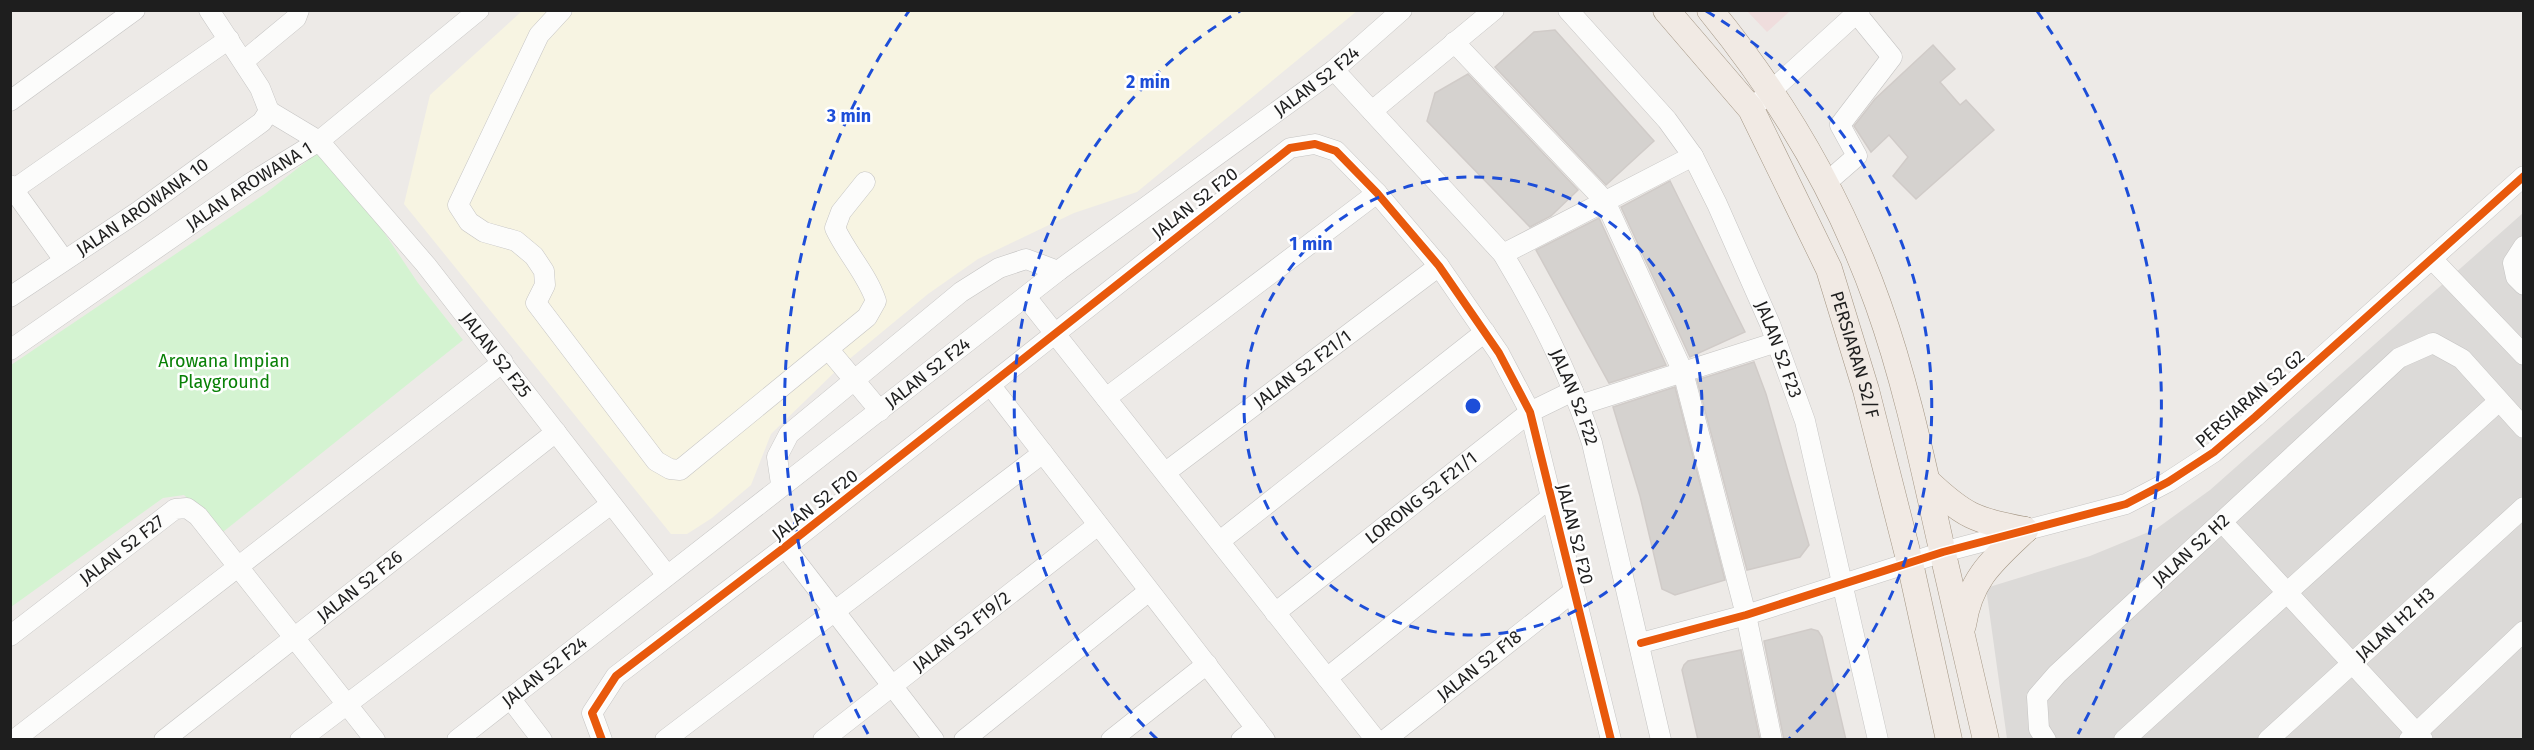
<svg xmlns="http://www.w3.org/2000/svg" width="2534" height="750" viewBox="0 0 2534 750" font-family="'Fira Sans',sans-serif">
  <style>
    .residential { fill: #dcdad8 }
    .commercial { fill: #efdddd }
    .education { fill: #f7f4e2 }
    .park { fill: #d4f3d1 }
    .building { fill: #d5d2cf; stroke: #d0cbc8; stroke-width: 1.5 }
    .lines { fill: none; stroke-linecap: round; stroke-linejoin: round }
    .minor-casing { stroke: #c5c4c3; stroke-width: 21 }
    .major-casing { stroke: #a39583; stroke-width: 27 }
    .minor { stroke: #fcfcfb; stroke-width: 20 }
    .major { stroke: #f1eae4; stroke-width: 26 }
    .cycleway-casing { stroke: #fff; stroke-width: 11 }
    .cycleway { stroke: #e8590c; stroke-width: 8 }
    .ring { fill: none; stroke: #1d4ed8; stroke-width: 3; stroke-dasharray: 10 8 }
    .labels { text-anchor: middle; stroke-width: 5; stroke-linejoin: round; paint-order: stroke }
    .street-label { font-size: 18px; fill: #1e1e1e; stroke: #fff }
    .park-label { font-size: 18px; fill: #098107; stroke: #fff }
    .centre { fill: #1d4ed8; stroke: #fff; stroke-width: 3 }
    .ring-label { font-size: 18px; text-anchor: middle; font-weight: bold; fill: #1d4ed8; stroke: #fff; stroke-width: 5; stroke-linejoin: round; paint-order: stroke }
  </style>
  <rect width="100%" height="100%" fill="#edeae7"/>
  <!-- residential -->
  <path class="residential" d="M2523 213V739H2007L1986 588 2090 556 2156 529 2210 490Z"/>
  <!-- commercial -->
  <path class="commercial" d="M1747 11H1790L1767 32Z"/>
  <!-- education -->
  <path class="education" d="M522 11H1357L1137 192 1074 213 978 259 928 294 841 366 771 434 751 485 712 518 687 534H671L404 204 430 95Z"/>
  <!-- park -->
  <path class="park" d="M326 146 418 283 463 340 223 532 184 495 163 498 11 607V365L266 193Z"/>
  <!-- building -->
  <path class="building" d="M1555 30 1654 141 1606 185 1495 67 1534 32Z
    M1933 45 1955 69 1940 82 1960 105 1966 100 1994 130 1916 199 1893 176 1908 157 1889 135 1871 152 1854 126 1875 99Z
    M1468 74 1578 190 1551 216 1530 227 1427 121 1435 93Z
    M1670 181 1745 332 1690 357 1621 207Z
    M1599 218 1666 365 1609 383 1536 250Z
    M1754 362 1766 394 1809 545 1800 557 1747 570 1697 380Z
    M1675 387 1725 580 1675 595 1662 589 1640 496 1613 407Z
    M1811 629 1818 631 1822 637 1846 740H1784L1764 641Z
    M1741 650 1760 740H1698L1682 670 1684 665 1688 661Z"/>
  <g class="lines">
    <defs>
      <g id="minor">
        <path d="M209 10 260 88 269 111"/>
        <path d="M562 10 539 35 458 205 469 222 484 232 516 241 534 256 544 271 545 285 536 303 656 461 670 469 680 470 867 317 876 301C867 274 847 254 835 228L841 212 865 182"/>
        <path id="s1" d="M1568 10 1667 120 1693 156 1717 204 1770 324 1805 421 1878 740"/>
        <path d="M1454 42 1605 201 1683 372 1746 615 1772 740"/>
        <path d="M244 61 296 18 299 10"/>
        <path id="s2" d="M1334 70 1503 254C1538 312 1571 377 1592 443L1661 740"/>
        <path d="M10 101 135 10"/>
        <path d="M1760 101 1860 10"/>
        <path id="s3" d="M269 111 319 141 426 265 666 574"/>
        <path d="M1372 111 1494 10"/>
        <path d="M1826 183 1857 156 1840 125 1892 57 1857 14"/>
        <path d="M10 185 64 260"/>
        <path d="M10 192 229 39"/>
        <path d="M2524 246 2513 263 2516 277 2524 285"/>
        <path d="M1503 254 1693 156"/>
        <path d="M2432 259 2524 355"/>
        <path id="s4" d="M10 297 139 211 262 122 269 111"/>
        <path d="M1026 297 1376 740"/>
        <path id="s5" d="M10 350 249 184 319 141 479 10"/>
        <path d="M829 350 880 411"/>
        <path d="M991 386 1265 740"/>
        <path d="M1106 398 1377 193"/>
        <path d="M1580 405 1777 342"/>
        <path id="s6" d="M1166 472 1439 266"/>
        <path d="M781 484 777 457 789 434 961 292 999 268 1026 259 1058 271"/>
        <path d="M2222 522 2423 740"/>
        <path d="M1220 541 1485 332"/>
        <path d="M785 547 934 740"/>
        <path id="s7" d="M1275 613 1530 412 1573 391"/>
        <path id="s8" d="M10 636 175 509 187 508 198 516 375 740"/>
        <path d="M1641 643 1746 615 1943 552 2126 504 2168 482 2214 452 2255 417 2524 176"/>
        <path d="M1327 678 1550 498"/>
        <path d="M510 698 542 740"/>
        <path d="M14 740 503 362"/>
        <path id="s9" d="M164 740 556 432"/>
        <path d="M300 740 611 504"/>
        <path id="s10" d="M457 740 1058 271 1334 70 1402 10"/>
        <path d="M602 740 592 713 616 676 785 547 1290 148 1315 144 1336 151 1377 193 1439 266 1499 353 1530 412 1611 740"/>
        <path d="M665 740 1043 453"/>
        <path id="s11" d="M823 740 1098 525"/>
        <path d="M964 740 1149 591"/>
        <path d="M1111 740 1207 664"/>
        <path d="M1241 740 1256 728"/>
        <path id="s12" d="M1385 740 1574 591"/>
        <path id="s13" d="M2046 740 2039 729 2037 697 2057 674 2399 358 2433 343 2462 359 2524 428"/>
        <path d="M2124 740 2499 401"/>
        <path id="s14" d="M2268 740 2524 507"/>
        <path d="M2409 740 2524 631"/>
      </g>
      <g id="major">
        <path id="s15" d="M1666 10 1751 109 1829 269 1866 390 1910 563 1949 740"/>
        <path d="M1710 10C1782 98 1840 197 1878 304 1907 385 1924 470 1943 554 1957 616 1972 678 1986 740"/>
        <path d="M1928 482C1965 517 1975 520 2025 530"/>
        <path d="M1963 625C1970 579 1992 561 2025 530"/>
      </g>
    </defs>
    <!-- minor casing -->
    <use href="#minor" class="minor-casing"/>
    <!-- major casing -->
    <use href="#major" class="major-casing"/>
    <!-- minor -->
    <use href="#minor" class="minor"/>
    <!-- major -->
    <use href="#major" class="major"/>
    <defs>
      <path id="cycleway" d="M1641 643 1746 615 1943 552 2126 504 2168 482 2214 452 2255 417 2524 176
        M602 740 592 713 616 676 785 547 1290 148 1315 144 1336 151 1377 193 1439 266 1499 353 1530 412 1611 740"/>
    </defs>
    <!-- cycleway casing -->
    <use href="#cycleway" class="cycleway-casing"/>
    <!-- cycleway -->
    <use href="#cycleway" class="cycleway"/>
  </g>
  <!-- distance rings -->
  <g class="ring">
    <circle cx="1473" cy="406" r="229"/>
    <path d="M1157 739A459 459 0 0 1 1240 11M1706 11A459 459 0 0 1 1789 739"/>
    <path d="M868 734A688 688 0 0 1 909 11M2037 11A688 688 0 0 1 2078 734"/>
  </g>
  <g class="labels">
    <!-- street labels -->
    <g class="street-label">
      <text dy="6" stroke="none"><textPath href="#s10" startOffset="1083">JALAN S2 F24</textPath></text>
      <text dy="6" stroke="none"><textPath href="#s5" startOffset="290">JALAN AROWANA 1</textPath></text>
      <text transform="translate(1195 203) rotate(-38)" y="6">JALAN S2 F20</text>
      <text dy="6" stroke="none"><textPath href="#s4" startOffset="160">JALAN AROWANA 10</textPath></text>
      <text dy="6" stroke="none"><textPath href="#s1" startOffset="404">JALAN S2 F23</textPath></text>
      <text dy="6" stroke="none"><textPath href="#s15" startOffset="398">PERSIARAN S2/F</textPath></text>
      <text dy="6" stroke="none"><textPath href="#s3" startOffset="336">JALAN S2 F25</textPath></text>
      <text dy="6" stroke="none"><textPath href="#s6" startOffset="171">JALAN S2 F21/1</textPath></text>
      <text dy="6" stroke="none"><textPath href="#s10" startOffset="597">JALAN S2 F24</textPath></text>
      <text dy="6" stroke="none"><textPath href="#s2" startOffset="410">JALAN S2 F22</textPath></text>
      <text transform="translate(2250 399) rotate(-41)" y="6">PERSIARAN S2 G2</text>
      <text dy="6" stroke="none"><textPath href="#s7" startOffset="186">LORONG S2 F21/1</textPath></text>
      <text transform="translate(815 505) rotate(-38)" y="6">JALAN S2 F20</text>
      <text transform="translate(1575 534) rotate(76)" y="6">JALAN S2 F20</text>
      <text dy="6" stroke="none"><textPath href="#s8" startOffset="141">JALAN S2 F27</textPath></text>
      <text dy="6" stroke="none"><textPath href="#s13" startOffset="258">JALAN S2 H2</textPath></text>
      <text dy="6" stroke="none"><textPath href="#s9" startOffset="249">JALAN S2 F26</textPath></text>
      <text dy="6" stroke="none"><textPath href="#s14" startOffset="172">JALAN H2 H3</textPath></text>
      <text dy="6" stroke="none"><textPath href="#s11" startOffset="176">JALAN S2 F19/2</textPath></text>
      <text dy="6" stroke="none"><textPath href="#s12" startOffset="120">JALAN S2 F18</textPath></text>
      <text dy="6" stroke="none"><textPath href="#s10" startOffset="111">JALAN S2 F24</textPath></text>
    </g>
    <!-- park labels -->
    <g class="park-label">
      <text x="224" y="367">Arowana Impian<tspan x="224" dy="21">Playground</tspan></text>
    </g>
  </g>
  <circle cx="1473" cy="406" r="9" class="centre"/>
  <g class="ring-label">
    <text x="1148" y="88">2 min</text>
    <text x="849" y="122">3 min</text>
    <text x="1311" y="250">1 min</text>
  </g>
  <!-- border -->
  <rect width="2534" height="750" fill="none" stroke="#1e1e1e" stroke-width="24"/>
</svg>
